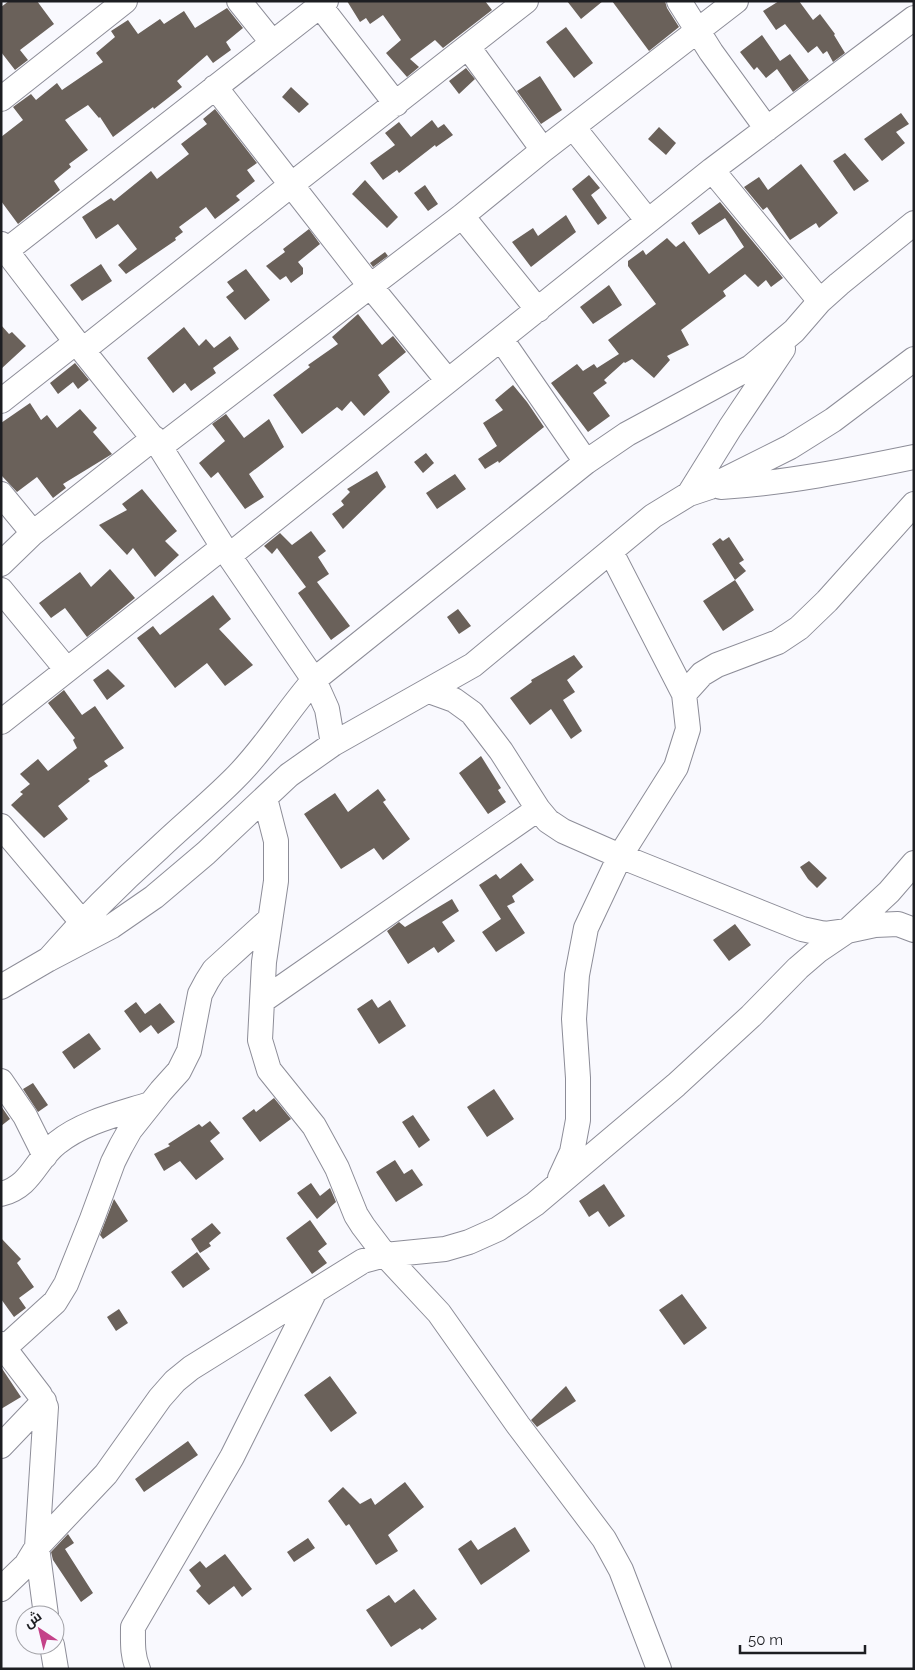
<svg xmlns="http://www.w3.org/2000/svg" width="915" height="1670" viewBox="0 0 915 1670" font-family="Raleway,Cairo,sans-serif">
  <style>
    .building { fill: #6a615a }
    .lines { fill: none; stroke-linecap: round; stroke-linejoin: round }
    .minor-casing { stroke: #8d8d98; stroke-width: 26 }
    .minor { stroke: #fff; stroke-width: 24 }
  </style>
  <rect width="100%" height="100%" fill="#f9f9fe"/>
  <!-- building -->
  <path class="building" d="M9 1H37L54 24 20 50 28 60 15 70 1 52V7Z
    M347 1H485L492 10 443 48 435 40 410 59 419 67 407 77 386 53 401 40 383 15 370 24 366 18 360 22Z
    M567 1H603L581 19Z
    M612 1H665L667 8 679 27 649 51Z
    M779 1H799L813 20 820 14 835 34 834 35 845 53 833 62 827 51 823 54 817 46 808 53 785 24 776 30 763 11Z
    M227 8 243 28 226 42 231 50 213 63 207 55 177 81 182 87 154 109 153 107 113 137 100 117 99 118 88 105 65 120 88 150 69 164 71 167 54 181 60 190 18 224 1 201V137L23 120 13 107 31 94 36 100 57 83 62 90 103 62 96 53 115 37 111 31 128 20 138 34 160 19 164 24 184 11 195 28Z
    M566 27 593 63 574 78 546 42Z
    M762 35 780 61 790 54 809 80 793 92 777 69 766 78 757 67 754 70 740 52Z
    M466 68 475 79 459 94 449 81Z
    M540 76 562 110 541 124 517 91Z
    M291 87 309 104 299 113 282 97Z
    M215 109 257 163 247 170 255 181 236 196 240 200 215 219 206 207 179 227 183 232 175 238 176 240 126 274 118 265 137 249 118 224 96 239 82 217 111 198 114 201 151 171 157 179 189 154 181 144 207 124 203 119Z
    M901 113 909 124 896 132 905 143 882 161 864 139Z
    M432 120 438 128 444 124 453 135 436 147 435 145 399 173 397 170 383 180 370 163 395 145 385 133 399 122 411 137Z
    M659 127 676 143 666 155 648 139Z
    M845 153 869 181 854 191 833 161Z
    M801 164 838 213 819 228 816 223 790 240 767 207 763 210 744 187 759 177 768 190Z
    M589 175 600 188 591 195 607 218 598 225 572 189Z
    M365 180 398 217 387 228 352 194Z
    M425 185 438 204 428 211 414 193Z
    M720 202 783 278 771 287 766 280 758 287 745 274 723 291 726 296 681 330 689 345 667 356 670 360 654 378 632 359 625 363 624 362 604 380 607 383 593 393 610 416 588 432 551 383 577 364 583 371 594 364 597 368 619 354 608 340 656 304 628 266V261L643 250 646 255 667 238 676 247 684 241 709 274 744 247 725 218 699 235 691 223Z
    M566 215 576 232 531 267 512 242 533 228 538 236Z
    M309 229 320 244 298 262 303 268V274L291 283 286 276 280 280 266 266 285 252 283 249Z
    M385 252 388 256 373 267 370 263Z
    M101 264 112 281 82 301 70 285Z
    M246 269 270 300 245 320 226 297 234 291 227 282Z
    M609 285 622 305 593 324 580 307Z
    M358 314 382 345 393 336 406 352 378 375 390 392 364 416 351 401 342 411 337 407 302 434 273 395 310 367 308 365 338 344 332 337Z
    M1 325 9 334 12 332 26 346 1 369Z
    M184 327 199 346 206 339 214 348 230 336 239 349 213 368 216 373 191 391 185 383 173 393 147 358Z
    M75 363 89 380 78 389 73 382 58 394 50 383Z
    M513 385 527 402 544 427 499 463 498 461 485 469 478 459 497 446 483 423 503 410 495 400Z
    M30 403 41 420 47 415 57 428 80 409 97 428 93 432 112 454 63 484 66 488 53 498 37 477 17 492 1 475V423Z
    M226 414 244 438 269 419 284 447 249 474 264 497 245 509 218 472 211 478 199 463 225 441 212 424Z
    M426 453 434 463 423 473 414 462Z
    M377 471 386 487 343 529 332 514 344 505 341 501 350 492 347 489Z
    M455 474 466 489 437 509 426 493Z
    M142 489 177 531 165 541 179 555 155 577 133 548 127 555 99 525 127 510 122 504Z
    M311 531 326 551 318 557 329 574 317 582 350 626 331 640 298 593 306 587 277 548 272 554 264 546 280 533 292 545Z
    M729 537 744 560 739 563 746 571 735 580 712 544 720 538 723 541Z
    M110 569 135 598 87 637 65 608 51 618 39 603 80 572 91 587Z
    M735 580 754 610 723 631 703 601Z
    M213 595 231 619 219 629 253 665 225 686 207 663 175 688 137 638 153 626 160 635Z
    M458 609 471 626 459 634 447 617Z
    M574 655 583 667 567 680 575 692 563 700 582 731 571 739 551 709 530 725 510 698 532 682 531 680Z
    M108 669 125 686 107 700 93 680Z
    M64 690 82 715 95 706 124 748 104 761 108 766 88 779 90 781 58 806 68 819 44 838 11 805 23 794 20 792 30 784 20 774 38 759 48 771 77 748 73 740 75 738 48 703Z
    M481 756 501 788 498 790 506 802 488 814 459 773Z
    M378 789 386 800 383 802 410 839 383 860 374 848 341 869 304 814 335 793 348 812Z
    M809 861 827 878 817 888 808 879 800 867Z
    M521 863 534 880 512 896 515 902 507 906 525 933 496 952 482 932 501 919 479 885 496 874 500 879Z
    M452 899 459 911 442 922 455 941 438 953 434 947 408 964 387 931 399 922 405 927Z
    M735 924 751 945 729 961 713 940Z
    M372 999 378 1008 390 1000 406 1026 379 1044 357 1009Z
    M136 1002 145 1014 160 1003 175 1022 158 1034 151 1025 140 1033 124 1011Z
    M89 1033 101 1049 74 1069 62 1052Z
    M33 1083 48 1105 38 1112 23 1089Z
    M494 1089 514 1119 487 1137 467 1107Z
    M274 1098 291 1119 260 1142 242 1118 254 1109 256 1112Z
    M1 1106 10 1119 1 1126Z
    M413 1115 430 1140 419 1148 402 1122Z
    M210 1121 220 1133 210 1141 224 1159 196 1180 180 1161 164 1171 154 1154 170 1146 168 1144 199 1124 202 1127Z
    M395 1160 404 1174 412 1169 423 1185 396 1202 376 1172Z
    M311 1183 320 1196 330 1188 336 1202 317 1219 297 1193Z
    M604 1184 625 1216 609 1227 598 1211 589 1217 579 1201Z
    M114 1199 128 1221 103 1239 100 1235Z
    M310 1220 327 1244 318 1251 327 1263 312 1274 286 1238Z
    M212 1223 221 1233 209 1243 211 1246 200 1253 191 1239Z
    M1 1238 21 1259 17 1263 34 1287 19 1298 26 1308 14 1317 1 1299Z
    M197 1252 210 1269 183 1288 171 1272Z
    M682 1294 707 1328 684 1345 659 1310Z
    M119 1309 128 1323 116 1331 107 1317Z
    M1 1367 21 1397 1 1409Z
    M330 1376 357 1413 331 1432 304 1395Z
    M566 1386 576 1401 537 1427 531 1420Z
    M188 1441 198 1455 144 1492 135 1479Z
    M405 1482 424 1507 388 1535 398 1551 376 1565 349 1524 346 1526 328 1501 343 1487 360 1504 371 1498 375 1505Z
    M515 1527 530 1551 481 1585 458 1549 471 1540 478 1550Z
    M68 1534 74 1543 65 1549 93 1593 81 1602 53 1560 51 1552Z
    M308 1538 315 1548 294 1562 287 1552Z
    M225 1554 252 1589 242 1597 234 1586 209 1605 196 1591 201 1586 189 1570 200 1561 206 1568Z
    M414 1589 437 1619 422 1630 420 1628 391 1647 366 1610 389 1595 395 1603Z"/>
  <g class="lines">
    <defs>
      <path id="minor" d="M239 1 272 42
        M679 1 711 52 767 129
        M320 6 396 104
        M468 47 543 150
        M215 87 371 287 448 381
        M1 99 125 1
        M573 127 648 221
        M712 170 820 301
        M462 216 538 310
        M1 244 76 342 160 447 223 547 314 680 327 709 333 744
        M7 250 326 1
        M501 339 586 462
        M83 350 291 185 526 1
        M1 401 76 342
        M160 447 462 216 543 150 736 1
        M721 487C786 483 851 470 914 457
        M1 494 33 533
        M689 494 730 428 783 349
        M230 555 712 170 914 18
        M1 564 33 533 154 438
        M1 590 67 670
        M429 691 454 700 472 713 501 751 538 809 548 821 563 831 620 856 802 929 825 934 847 931 875 925 898 924 914 930
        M684 694 702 674 717 665 778 642 799 628 827 601 914 504
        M1 722 223 547
        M265 798 276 841V881L264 962 260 1040 269 1070 314 1126 337 1168 356 1215 363 1226 385 1255 439 1313 518 1425 604 1539 621 1570 659 1669
        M1 826 82 922
        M49 959C83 920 119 884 158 849 182 826 209 804 233 780 264 750 286 712 314 680L586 462 627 434 751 367 794 331 820 301 839 284 914 223
        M1 987 49 959 112 926 154 897 206 853 289 775 333 744 473 665 653 516 689 494 710 487 790 447 833 420 914 359
        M262 1001 538 809
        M1 1081 25 1116 45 1156
        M560 1178 572 1152 578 1120V1078L574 1019 577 975 586 928 620 856 676 767 688 729 684 694 611 552
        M1 1194C32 1186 35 1160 57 1143 83 1122 119 1114 150 1104
        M1 1344 40 1395 46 1407 37 1547 46 1615
        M1 1351 55 1302 66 1284 92 1219 113 1162 121 1146 130 1130 161 1091 179 1071 189 1051 200 994 207 981 214 970 269 920
        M1 1446 44 1401
        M1 1589 26 1565 37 1547 106 1474 160 1398 175 1381 191 1368 363 1261 385 1255 445 1249 469 1242 498 1229 535 1204 676 1085 751 1016 798 968 819 950 847 931 889 892 914 863
        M52 1645 56 1669
        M138 1669C132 1655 133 1642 133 1627L232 1457 315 1291"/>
    </defs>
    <!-- minor casing -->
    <use href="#minor" class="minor-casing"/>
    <!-- minor -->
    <use href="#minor" class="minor"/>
  </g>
  <!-- border -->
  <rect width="915" height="1670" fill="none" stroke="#1d1e22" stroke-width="5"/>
  <!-- north arrow -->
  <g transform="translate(40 1630) rotate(325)"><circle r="24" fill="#f9f9fe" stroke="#a1a1a6"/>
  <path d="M0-4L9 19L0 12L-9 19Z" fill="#c44289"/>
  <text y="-8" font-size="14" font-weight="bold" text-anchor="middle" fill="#1d1e22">ش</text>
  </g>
  <!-- scale -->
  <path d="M740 1645v8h125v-8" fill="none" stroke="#1d1e22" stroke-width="2.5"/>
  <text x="748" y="1645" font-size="15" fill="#1d1e22" stroke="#f9f9fe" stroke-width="4" paint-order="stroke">50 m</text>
</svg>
